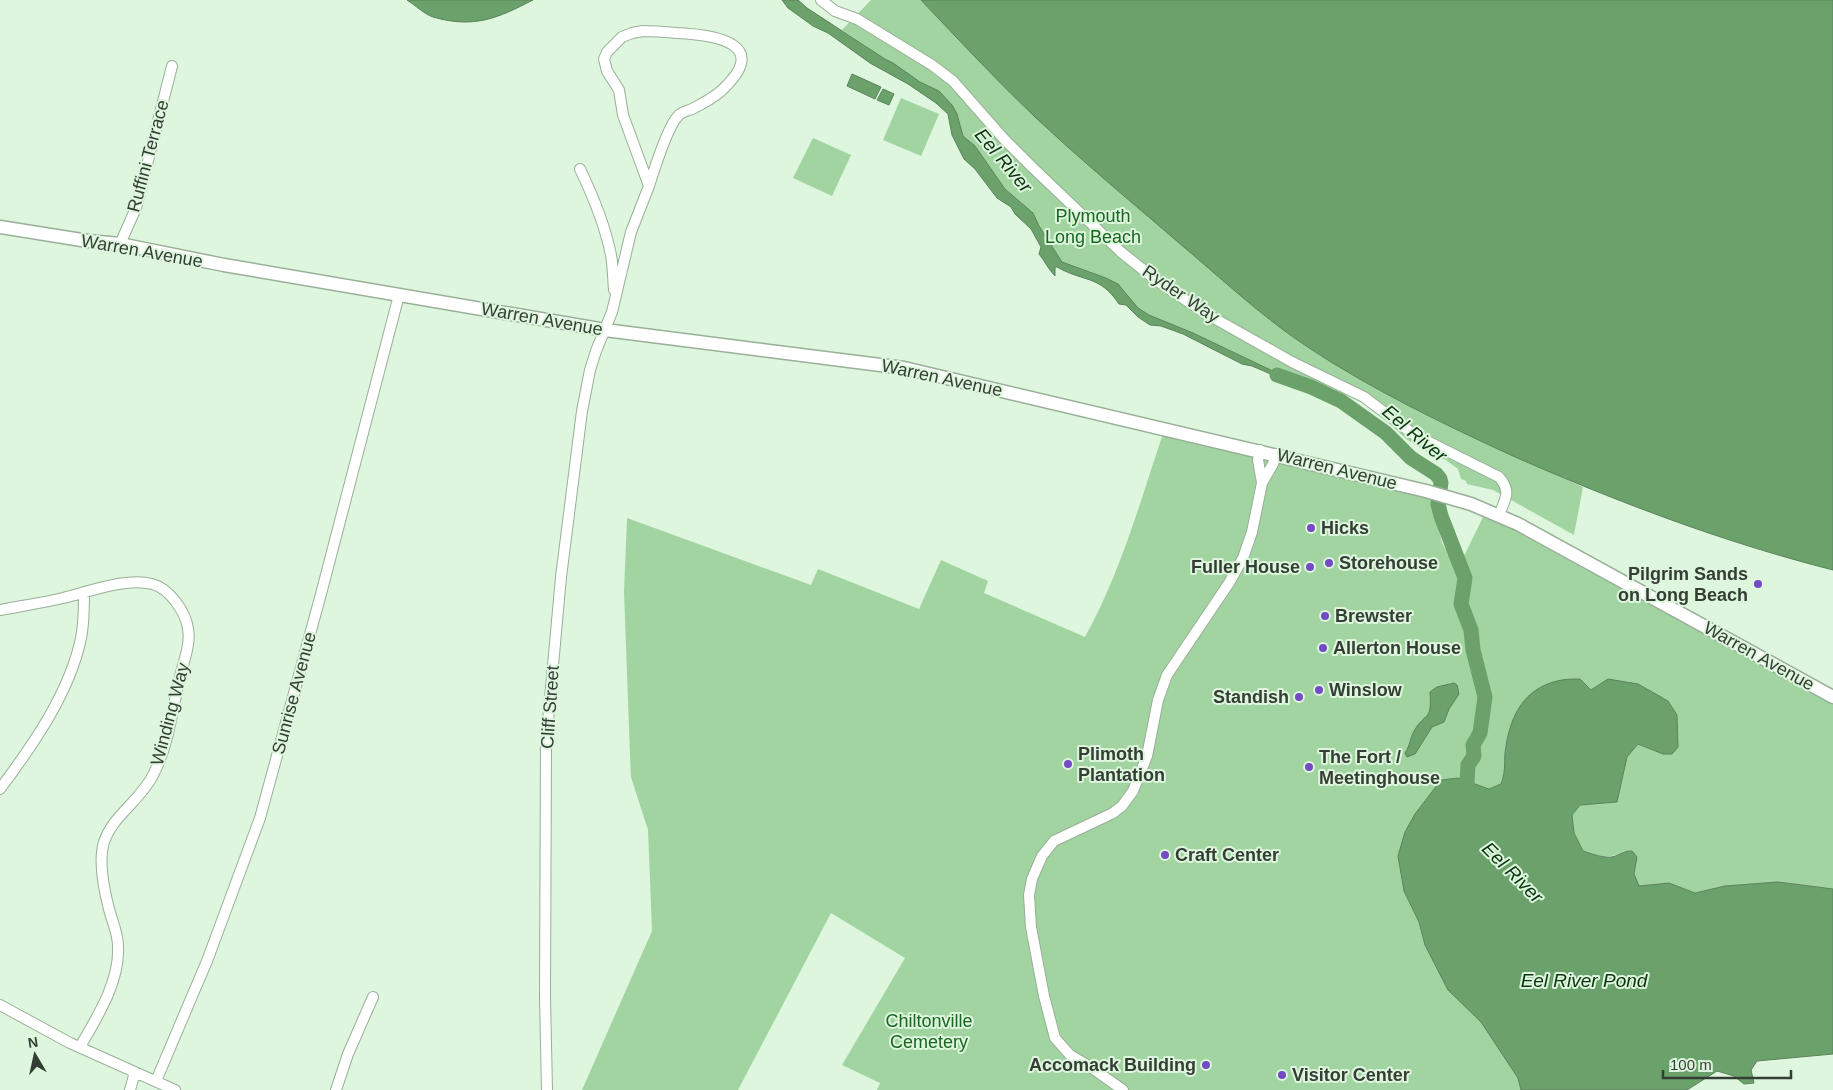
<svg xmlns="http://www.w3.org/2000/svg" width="1833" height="1090" viewBox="0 0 1833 1090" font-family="Arial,sans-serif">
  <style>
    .green { fill: #a2d4a1 }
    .water { fill: #6ba16b; stroke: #5a835a }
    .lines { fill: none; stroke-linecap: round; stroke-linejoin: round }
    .river { stroke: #6ba16b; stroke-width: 15 }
    .minor-casing { stroke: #98af98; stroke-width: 12 }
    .major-casing { stroke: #98af98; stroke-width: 15 }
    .minor { stroke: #fff; stroke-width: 10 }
    .major { stroke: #fff; stroke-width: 12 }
    .poi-dot { fill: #734bc4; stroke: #ddf6dd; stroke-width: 2 }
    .labels { text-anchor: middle; stroke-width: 4; stroke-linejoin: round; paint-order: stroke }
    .street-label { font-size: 18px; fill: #343e34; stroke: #ddf6dd }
    .park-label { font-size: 18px; fill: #186620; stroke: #ddf6dd }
    .poi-label { font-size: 18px; font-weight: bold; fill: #343e34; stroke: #ddf6dd; text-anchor: start }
    .water-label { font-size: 19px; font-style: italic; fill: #0a330e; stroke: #ddf6dd }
  </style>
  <rect width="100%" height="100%" fill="#ddf6dd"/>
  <!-- green -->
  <path class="green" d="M871 0H921L1036 117 1083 160 1265 316 1308 348 1390 396 1457 430 1583 487 1574 535 1493 490 1467 484 1466 481 1461 479 1458 469 1446 460 1430 454 1406 439 1383 417 1348 393 1333 387 1298 380 1274 371 1193 333 1149 315 1138 308 1118 284 1106 278 1062 262 1039 226 1033 213 1005 189 975 146 963 136 957 114 939 92 920 82 842 30Z
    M901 98 939 114 921 156 883 140Z
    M813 138 851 155 832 196 793 178Z
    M1163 434 1431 498 1442 543 1454 564 1465 554 1484 515 1527 535 1833 702V889L1778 882 1725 886 1695 893 1669 883 1639 886 1634 874 1637 857 1624 851C1607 860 1601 856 1583 851L1574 833 1572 815 1580 805 1617 802 1627 757 1638 744 1663 754 1677 747V715L1668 701 1505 747 1506 771 1501 784 1489 789 1458 778 1441 780 1415 814 1404 891 1419 922 1425 945 1448 990 1481 1021 1518 1078 1521 1090H877L880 1083 842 1065 905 958 831 913 738 1090H582L652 931 648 830 631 777 630 755 624 592 627 518 811 585 818 569 919 609 941 560 988 581 984 593 1085 637C1120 574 1140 502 1163 434Z"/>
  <!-- water -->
  <path class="water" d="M407 0H533C498 18 474 29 433 17 424 14 415 5 407 0Z
    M782 0H798L807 8 885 59 893 63 920 82 939 91 952 105 957 114 963 136 975 146 1005 189 1033 213 1039 226 1062 262 1106 278 1118 284 1138 308 1149 315 1193 333 1296 382 1273 375 1252 366 1242 364 1183 334 1161 326 1150 325 1138 317 1126 305 1119 304C1100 275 1083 282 1057 267H1055V276C1048 269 1045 261 1039 254L1041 247 1031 229 1015 214 1011 207 997 198 975 169 964 159 952 135 948 114 936 103 908 84 870 63 828 33 813 26 788 8Z
    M921 0H1833V570C1723 542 1617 502 1513 456 1443 424 1373 390 1309 348 1265 319 1225 282 1185 248 1135 205 1084 163 1036 118 996 80 959 40 921 0Z
    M852 74 881 87 875 99 847 86Z
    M883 89 894 94 889 105 877 100Z
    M1580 679 1591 690 1608 679 1638 684 1668 701 1677 715 1678 747 1672 754H1663L1638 744 1627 757 1617 802 1580 805 1572 815 1574 833 1583 851C1592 854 1603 858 1612 857 1620 855 1622 851 1632 851L1637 857 1634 874 1639 886 1669 883 1695 893 1725 886 1778 882 1833 889V1054L1757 1061 1751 1070 1754 1083 1744 1084 1734 1076 1717 1071 1687 1090H1521L1518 1078 1481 1022 1448 990 1425 945 1419 922 1404 891 1398 856 1405 832 1415 814 1441 780 1458 778 1489 789 1501 784C1507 768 1503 761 1506 746 1511 715 1524 689 1557 681 1564 679 1573 679 1580 679Z
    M1454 683 1457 685 1459 694 1449 709 1444 722 1432 727 1415 754 1407 757 1405 753C1410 746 1410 738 1414 731 1426 711 1432 722 1430 692L1437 687Z"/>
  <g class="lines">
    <!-- river -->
    <path class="river" d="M1277 375 1311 387 1341 401 1386 433 1411 458 1436 474 1440 479 1441 483 1438 504 1441 516 1465 578 1461 604 1471 630 1473 650 1485 697 1480 733 1473 745 1474 756 1468 765 1466 802"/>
    <defs>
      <path id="minor" d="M821 0 835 11 857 19 932 65 953 81 1004 139 1032 167 1121 252 1156 280 1205 313 1292 362 1364 397 1413 434 1499 477C1512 492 1505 499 1499 515
        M643 31C655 31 666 32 677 33 717 35 772 44 721 91 712 99 702 104 692 109 687 111 681 112 678 116 668 126 654 170 649 186L623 115 619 90 607 71 604 59 607 52 622 37 632 33Z
        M580 169C593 196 605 225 611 255 613 266 613 278 614 290
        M120 244 136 208 172 66
        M1260 450 1258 460 1262 483
        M0 610C21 606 42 603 63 598 88 592 127 577 152 584 169 588 186 612 188 629 191 644 183 663 180 677 172 710 169 745 153 775 141 800 113 815 104 842 98 862 104 890 109 909 112 921 118 933 118 946 120 982 97 1017 80 1047
        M0 789C33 745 70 692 81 638 84 623 84 608 84 593
        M0 1005 70 1043 175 1090
        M156 1081 207 961 260 818 321 594 399 295
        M130 1090 135 1072
        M336 1090 348 1054 373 997
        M547 1090 545 997 546 743 561 577 582 411 590 370 596 351 612 312 631 232 649 186
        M1123 1090 1092 1068 1070 1055 1055 1038 1044 996 1031 927 1029 895 1032 879 1042 856 1054 841 1113 813 1122 806 1133 791 1147 756 1158 700 1167 675 1229 583 1243 558 1252 532 1262 483 1273 464 1276 454"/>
      <path id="major" d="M0 227 88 241 120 244 224 265 605 330 904 368 1426 491 1471 504 1518 524 1833 697"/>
    </defs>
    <!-- minor casing -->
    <use href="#minor" class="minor-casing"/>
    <!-- major casing -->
    <use href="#major" class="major-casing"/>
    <!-- minor -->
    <use href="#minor" class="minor"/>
    <!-- major -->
    <use href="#major" class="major"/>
  </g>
  <!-- markers -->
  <g class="poi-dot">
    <circle cx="1311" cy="528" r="5"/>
    <circle cx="1329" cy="563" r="5"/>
    <circle cx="1310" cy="567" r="5"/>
    <circle cx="1758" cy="584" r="5"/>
    <circle cx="1325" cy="616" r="5"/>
    <circle cx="1323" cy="648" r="5"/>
    <circle cx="1319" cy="690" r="5"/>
    <circle cx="1299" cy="697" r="5"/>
    <circle cx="1068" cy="764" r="5"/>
    <circle cx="1309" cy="767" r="5"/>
    <circle cx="1165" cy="855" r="5"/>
    <circle cx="1206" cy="1065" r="5"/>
    <circle cx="1282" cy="1075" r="5"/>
  </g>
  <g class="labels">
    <!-- street labels -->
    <g class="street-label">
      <text transform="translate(148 156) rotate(-75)" y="6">Ruffini Terrace</text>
      <text transform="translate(142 251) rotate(10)" y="6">Warren Avenue</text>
      <text transform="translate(1181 294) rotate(34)" y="6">Ryder Way</text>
      <text transform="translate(542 319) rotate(10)" y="6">Warren Avenue</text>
      <text transform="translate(942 378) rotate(12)" y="6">Warren Avenue</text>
      <text transform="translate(1337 469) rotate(14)" y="6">Warren Avenue</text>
      <text transform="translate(1759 656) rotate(29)" y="6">Warren Avenue</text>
      <text transform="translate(294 693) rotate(-75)" y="6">Sunrise Avenue</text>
      <text transform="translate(550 707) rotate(-86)" y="6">Cliff Street</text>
      <text transform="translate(170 714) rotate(-75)" y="6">Winding Way</text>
    </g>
    <!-- park labels -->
    <g class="park-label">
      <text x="1093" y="222">Plymouth<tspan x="1093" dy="21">Long Beach</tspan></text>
      <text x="929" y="1027">Chiltonville<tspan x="929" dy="21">Cemetery</tspan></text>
    </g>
    <!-- poi labels -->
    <g class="poi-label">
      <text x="1321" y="534">Hicks</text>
      <text x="1339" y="569">Storehouse</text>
      <text x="1300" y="573" text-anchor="end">Fuller House</text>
      <text x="1748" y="580" text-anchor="end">Pilgrim Sands<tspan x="1748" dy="21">on Long Beach</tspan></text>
      <text x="1335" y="622">Brewster</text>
      <text x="1333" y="654">Allerton House</text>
      <text x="1329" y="696">Winslow</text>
      <text x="1289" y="703" text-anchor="end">Standish</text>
      <text x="1078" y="760">Plimoth<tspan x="1078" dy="21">Plantation</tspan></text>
      <text x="1319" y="763">The Fort /<tspan x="1319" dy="21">Meetinghouse</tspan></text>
      <text x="1175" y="861">Craft Center</text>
      <text x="1196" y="1071" text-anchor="end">Accomack Building</text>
      <text x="1292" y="1081">Visitor Center</text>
    </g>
    <!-- water labels -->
    <g class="water-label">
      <text transform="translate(1004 160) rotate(50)" y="7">Eel River</text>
      <text transform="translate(1415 433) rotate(40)" y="7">Eel River</text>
      <text transform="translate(1513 872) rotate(45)" y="7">Eel River</text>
      <text x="1584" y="987">Eel River Pond</text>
    </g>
  </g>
  <!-- north arrow -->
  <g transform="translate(35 1055) rotate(351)" stroke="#ddf6dd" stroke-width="4" paint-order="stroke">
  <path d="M0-4L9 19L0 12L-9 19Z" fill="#343e34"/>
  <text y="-8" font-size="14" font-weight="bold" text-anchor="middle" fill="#343e34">N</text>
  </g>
  <!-- scale -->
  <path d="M1663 1070v8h128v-8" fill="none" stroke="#343e34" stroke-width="2.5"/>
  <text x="1670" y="1070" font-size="15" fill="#343e34" stroke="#ddf6dd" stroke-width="4" paint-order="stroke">100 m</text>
</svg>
